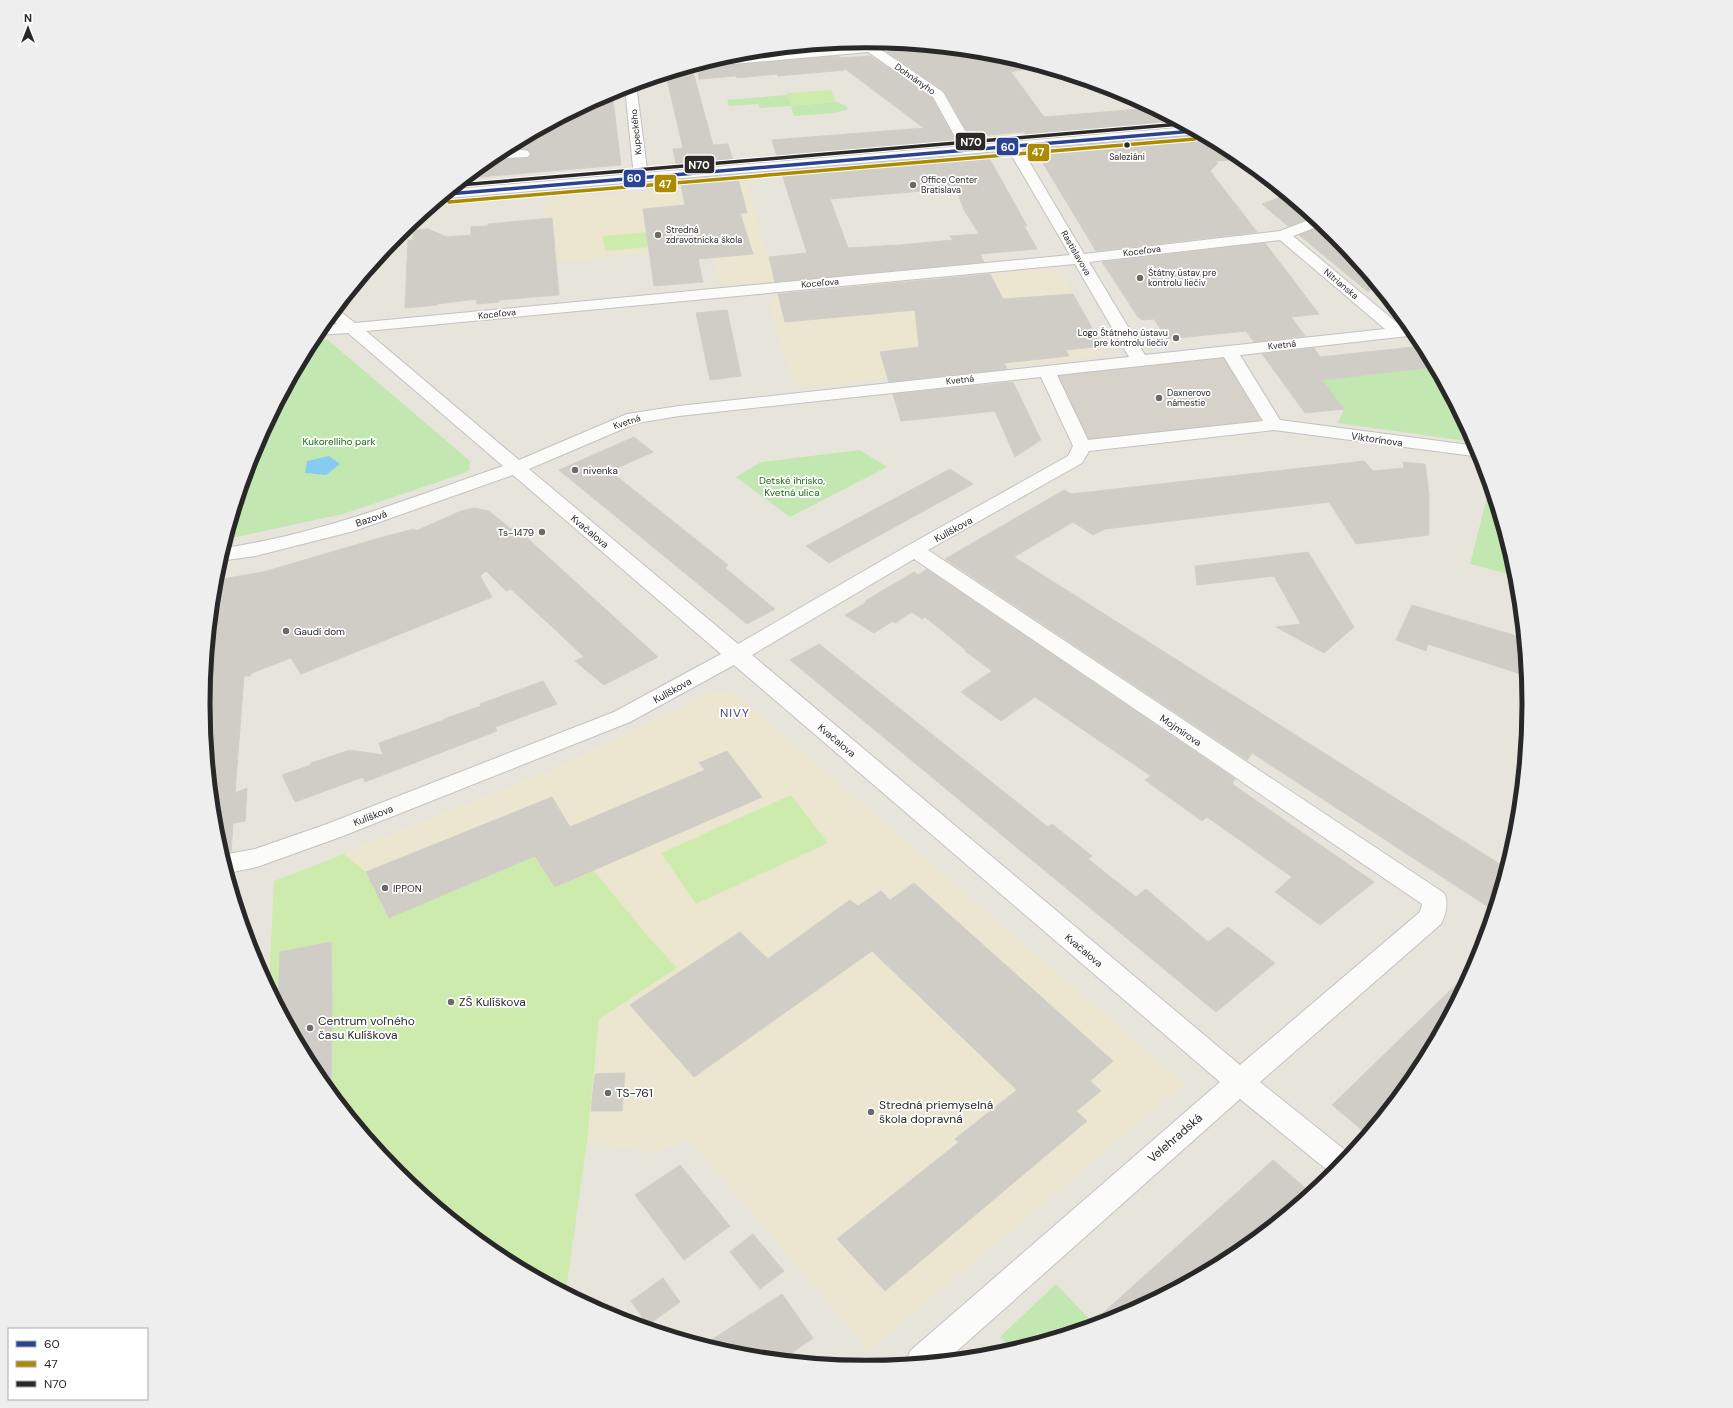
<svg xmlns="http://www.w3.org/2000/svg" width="1733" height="1408" viewBox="0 0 1733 1408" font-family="'DM Sans',sans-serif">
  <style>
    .education { fill: #ece5cf }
    .green { fill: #c2e7b1 }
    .pitch { fill: #ceebae }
    .plaza { fill: #d6d2ca }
    .water { fill: #88cbf0 }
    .building { fill: #d0cdc7; stroke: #d2cfc8; fill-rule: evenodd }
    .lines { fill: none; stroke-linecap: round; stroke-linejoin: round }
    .street-casing { stroke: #c3c2c3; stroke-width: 2 }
    .secondary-casing { stroke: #c3c2c3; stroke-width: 2 }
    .street { fill: #fbfbfa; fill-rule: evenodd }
    .secondary { fill: #fbfbfa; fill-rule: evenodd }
    .bus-1-casing { stroke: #fff; stroke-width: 5.5 }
    .bus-2-casing { stroke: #fff; stroke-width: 5.5 }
    .bus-3-casing { stroke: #fff; stroke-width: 5.5 }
    .bus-1 { stroke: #2a4493; stroke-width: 3.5 }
    .bus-2 { stroke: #ad8b00; stroke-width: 3.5 }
    .bus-3 { stroke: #2b2a29; stroke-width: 3.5 }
    .bus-dot { fill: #282828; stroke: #fff; stroke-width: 1.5 }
    .poi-dot { fill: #6b6a67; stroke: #fff; stroke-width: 1.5 }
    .labels { text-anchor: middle; stroke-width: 3.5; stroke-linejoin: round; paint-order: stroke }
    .far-street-label { font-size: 9px; fill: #282828; stroke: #fff }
    .bus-label { font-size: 9px; fill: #282828; stroke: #fff }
    .far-poi-label { font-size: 9px; fill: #282828; stroke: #fff; text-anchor: start }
    .street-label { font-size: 10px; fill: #282828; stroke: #fff }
    .park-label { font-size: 10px; fill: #1c6a12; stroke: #fff }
    .poi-label { font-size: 10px; fill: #282828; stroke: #fff; text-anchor: start }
    .quarter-label { font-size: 12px; letter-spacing: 1px; fill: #44497c; stroke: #fff }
    .near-poi-label { font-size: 12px; fill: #282828; stroke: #fff; text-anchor: start }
    .near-street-label { font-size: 12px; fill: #282828; stroke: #fff }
    .rim { fill: none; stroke: #282828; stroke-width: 5 }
    .line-badge { stroke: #fff; stroke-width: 1.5 }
    .badge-label { font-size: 11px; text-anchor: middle; font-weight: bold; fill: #fff }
  </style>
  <rect width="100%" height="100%" fill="#e7e4dc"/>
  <!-- education -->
  <path class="education" d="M746 183 776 281 721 286 709 248 556 262 553 235 544 219 543 202 549 200Z
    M1047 269 1056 270 1063 274 1102 346 1103 352 1100 356 801 388 792 382 769 304 771 298 782 295Z
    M725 692 741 698 1185 1084 869 1351 689 1140 656 1153 587 1142 566 1291 498 1255 398 1173 315 1072 269 986 274 881 556 768 710 693Z"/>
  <!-- green -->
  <path class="green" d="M787 95 792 106 836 102 846 106 848 109 834 113 794 116 791 106 760 108 758 104 729 106 727 100Z
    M328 340 470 461 469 470 462 474 343 514 227 539 254 450 312 341Z
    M1435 367 1474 442 1338 423 1344 409 1322 380Z
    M860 450 887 467 790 517 736 477 761 462Z
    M1489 490H1491L1517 576 1470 564Z
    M1056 1284 1094 1324 1013 1349 1000 1337Z"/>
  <!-- pitch -->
  <path class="pitch" d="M831 90 836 102 791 106 786 93Z
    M671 230 674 245 605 251 603 236Z
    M791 795 828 843 696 904 661 853Z
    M344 854 366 872 389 918 535 856 555 887 594 871 646 934 677 968 599 1019 587 1142 566 1291 498 1255 398 1173 315 1072 269 986 274 881Z"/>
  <!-- plaza -->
  <path class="plaza" d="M1229 351 1274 425 1082 446 1046 370Z"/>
  <!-- water -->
  <path class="water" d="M329 456 340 464 326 475 305 473 307 461Z"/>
  <!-- building -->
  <path class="building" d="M834 44 835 46 733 55 737 54Z
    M914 46 996 54 1036 66 1011 72 1044 117 1152 108 1184 126 1028 139 1024 132 976 136 980 143 974 144 944 91 887 52Z
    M839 56 840 58 871 56 932 98 958 145 778 160 772 140 924 128 844 68 845 70 778 76 777 74 737 78 736 76 699 79 698 66 704 64 710 67Z
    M693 72 713 145 728 144 734 164 677 169 673 149 683 148 666 75Z
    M612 92 621 165 468 178 489 160 529 158 531 153 528 150 504 149Z
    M1200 134 1235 153 1242 159 1215 161 1218 163 1210 171 1257 232 1096 251 1035 150Z
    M987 154 1027 226H1024L1037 249 980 254 984 262 775 282 769 257 807 253 781 171ZM956 188 964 210 979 234 950 236 953 240 899 245 848 248 830 199Z
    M737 175 747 213H740L753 254 698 259 703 282 654 286 643 209 685 205 680 180Z
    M1286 195 1313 217 1288 226 1262 204Z
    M552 218 559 295 499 300V302L477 304 476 299 437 304V305L405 308 408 240H413V230L428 229 447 237 471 235V227L488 226V224Z
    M1323 225 1335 235 1376 285 1368 292 1299 235Z
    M1265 243 1319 314 1291 317 1305 336 1254 342 1246 331 1167 339 1154 319 1142 320 1138 317 1102 262Z
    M990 274 1003 299 1073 294 1102 346 1066 350 1069 356 1004 363 1007 369 889 382 880 352 919 347 915 310 785 322 778 294Z
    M727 310 741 376 710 380 696 313Z
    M1423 346 1435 367 1322 380 1344 409 1305 413 1262 354 1314 348 1320 357Z
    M1013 382 1041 440 1015 457 995 411 901 421 893 394Z
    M634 437 653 452 610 471 728 565 725 568 775 609 747 624 559 470Z
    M1364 461 1373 471 1404 468 1403 462 1425 464 1429 494V535L1356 544 1329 502 1105 529 1093 535 1073 522 1014 557 1506 868 1493 910 1252 753 1247 760 945 559 1064 490 1071 494Z
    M950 469 973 484 829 563 806 546Z
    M474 508 489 511 511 529 514 528 525 536 658 657 604 685 575 661 584 657 561 635 511 589 506 591 486 571 480 576 492 597 301 674 291 658 252 673 250 676H244L235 793 247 788 245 821 233 823 231 852 222 854 216 833 204 704 216 580 263 572 383 537 414 529 416 531 461 511Z
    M1308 552 1354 627 1324 653 1276 627 1301 624 1274 576 1197 585 1195 566Z
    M927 569 1235 779 1232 784 1374 882 1320 925 1275 892 1292 877 1207 817 1202 821 1145 780 1151 776 1035 697 1001 721 961 692 992 671 965 651 966 650 925 617 922 619 912 612 895 623 893 621 874 633 845 615 867 602 865 601 914 572 918 575Z
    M1412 605 1523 638 1527 676 1428 644 1426 651 1396 640Z
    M819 644 1048 827 1052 824 1092 856 1088 859 1136 897 1146 889 1208 942 1228 927 1275 963 1216 1012 790 660Z
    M543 681 557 704 495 727 497 731 365 782 363 777 295 802 282 775 311 765V763L350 750 383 755 379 743 444 720V719L481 706 480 704Z
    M727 751 762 797 555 887 535 856 389 918 366 872 552 797 570 827 705 770 699 763Z
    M914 883 1113 1061 1090 1081 1101 1091 1076 1111 1087 1121 885 1291 837 1239 959 1142 955 1139 1017 1090 872 951 694 1077 630 1005 740 932 768 959 850 900 858 906 881 891 890 900Z
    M331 942 332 1002 331 1092 315 1072 278 1003 280 952Z
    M1464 977 1467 980 1418 1073 1367 1134 1332 1105Z
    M625 1073 622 1111H591L595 1074Z
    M1273 1160 1311 1193 1235 1255 1120 1317 1094 1324 1093 1322Z
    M680 1165 730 1226 684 1260 635 1195Z
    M753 1234 784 1271 760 1289 730 1252Z
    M663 1278 680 1302 648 1325 631 1301Z
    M782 1294 813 1338 783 1359 737 1354 705 1344Z"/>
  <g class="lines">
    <defs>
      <path id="street" d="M867 41 872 44 879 42 895 44 894 46 880 49 943 92 976 150 974 153H964L933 97 868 52 710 66 705 64 727 57 859 45 858 42Z
        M636 84 648 177 646 180 641 181 636 180 634 177 625 88Z
        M1013 142 1018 143 1020 146 1084 254 1280 231 1314 218 1322 225 1293 236 1402 327 1410 326 1417 335 1240 355 1280 420 1477 446 1481 457 1274 430 1089 451 1082 463 928 550 1444 893C1449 903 1446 914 1441 924L1260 1082 1350 1154 1335 1173 1332 1174 1240 1099 948 1359 906 1363 910 1351 1220 1082 734 665 630 722 343 836 257 867 228 873 223 855 255 849 327 824 614 712 721 654 513 475 354 531 255 556 220 561 224 548C320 534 411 498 503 466L348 333 316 335 323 326 337 324 330 318 337 309 355 323 1070 255 1006 146 1008 143ZM1280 240 1385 329 1145 355 1089 262ZM1075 264 1129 357 679 406 627 414 519 460 366 331ZM1224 357 1263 421 1088 440 1057 375ZM1041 377 1073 446 1068 456 907 546 738 644 529 469 637 423 679 416ZM914 559 1422 904 1420 912 1240 1065 752 655Z
        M523 150 528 151 530 154 528 157 490 159 501 151Z"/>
      <path id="secondary" d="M1188 127 1199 134 448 198 444 197 454 189Z"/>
    </defs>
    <!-- street casing -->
    <use href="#street" class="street-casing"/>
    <!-- secondary casing -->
    <use href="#secondary" class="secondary-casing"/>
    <!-- street -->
    <use href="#street" class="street"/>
    <!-- secondary -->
    <use href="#secondary" class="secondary"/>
    <defs>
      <path id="bus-1" d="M448 194 1194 131"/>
      <path id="bus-2" d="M449 202 1195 139"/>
      <path id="bus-3" d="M459 185 1181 124"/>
    </defs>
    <!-- bus-1 casing -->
    <use href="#bus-1" class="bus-1-casing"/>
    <!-- bus-2 casing -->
    <use href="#bus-2" class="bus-2-casing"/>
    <!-- bus-3 casing -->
    <use href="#bus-3" class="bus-3-casing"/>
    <!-- bus-1 -->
    <use href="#bus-1" class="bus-1"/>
    <!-- bus-2 -->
    <use href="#bus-2" class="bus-2"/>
    <!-- bus-3 -->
    <use href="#bus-3" class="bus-3"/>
  </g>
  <!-- markers -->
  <circle class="bus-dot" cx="1127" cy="145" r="3.5"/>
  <g class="poi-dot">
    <circle cx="913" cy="185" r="4"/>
    <circle cx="658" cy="235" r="4"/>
    <circle cx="1140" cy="278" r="4"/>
    <circle cx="1176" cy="338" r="4"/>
    <circle cx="1159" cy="398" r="4"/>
    <circle cx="575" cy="470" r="4"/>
    <circle cx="542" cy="532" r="4"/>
    <circle cx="286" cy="631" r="4"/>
    <circle cx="385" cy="888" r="4"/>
    <circle cx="451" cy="1002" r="4"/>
    <circle cx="310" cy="1028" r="4"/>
    <circle cx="608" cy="1093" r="4"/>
    <circle cx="871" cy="1112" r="4"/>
  </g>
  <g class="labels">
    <!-- far-street labels -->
    <g class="far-street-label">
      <text transform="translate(915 79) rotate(35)" y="3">Dohnányho</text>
      <text transform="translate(636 132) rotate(-96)" y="3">Kupeckého</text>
      <text transform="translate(1142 251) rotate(-7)" y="3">Koceľova</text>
      <text transform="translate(1076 253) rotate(60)" y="3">Rastislavova</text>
      <text transform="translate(820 283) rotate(-5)" y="3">Koceľova</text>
      <text transform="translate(1341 284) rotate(40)" y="3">Nitrianska</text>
      <text transform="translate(497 314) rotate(-6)" y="3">Koceľova</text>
      <text transform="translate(1282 345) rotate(-6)" y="3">Kvetná</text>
      <text transform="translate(960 380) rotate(-6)" y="3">Kvetná</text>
      <text transform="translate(627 422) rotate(-18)" y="3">Kvetná</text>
    </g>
    <!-- bus labels -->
    <g class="bus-label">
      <text x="1127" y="160">Saleziáni</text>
    </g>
    <!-- far-poi labels -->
    <g class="far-poi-label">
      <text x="921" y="183">Office Center<tspan x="921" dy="10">Bratislava</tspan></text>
      <text x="666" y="233">Stredná<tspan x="666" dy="10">zdravotnícka škola</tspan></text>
      <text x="1148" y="276">Štátny ústav pre<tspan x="1148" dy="10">kontrolu liečiv</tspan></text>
      <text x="1168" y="336" text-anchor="end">Logo Štátneho ústavu<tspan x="1168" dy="10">pre kontrolu liečiv</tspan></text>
      <text x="1167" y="396">Daxnerovo<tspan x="1167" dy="10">námestie</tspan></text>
    </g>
    <!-- street labels -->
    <g class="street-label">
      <text transform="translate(1377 439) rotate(8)" y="4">Viktorínova</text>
      <text transform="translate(371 518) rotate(-19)" y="4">Bazová</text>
      <text transform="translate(953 529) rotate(-29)" y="4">Kulíškova</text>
      <text transform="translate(590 531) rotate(40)" y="4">Kvačalova</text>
      <text transform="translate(672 690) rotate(-29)" y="4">Kulíškova</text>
      <text transform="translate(1181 730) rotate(34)" y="4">Mojmírova</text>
      <text transform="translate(837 740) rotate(40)" y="4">Kvačalova</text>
      <text transform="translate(373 815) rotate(-21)" y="4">Kulíškova</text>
      <text transform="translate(1084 950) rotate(40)" y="4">Kvačalova</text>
    </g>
    <!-- park labels -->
    <g class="park-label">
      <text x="339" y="445">Kukorelliho park</text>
      <text x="792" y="484">Detské ihrisko,<tspan x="792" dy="12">Kvetná ulica</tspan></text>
    </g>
    <!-- poi labels -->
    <g class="poi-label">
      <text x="583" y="474">nivenka</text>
      <text x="534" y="536" text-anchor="end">Ts-1479</text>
      <text x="294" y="635">Gaudí dom</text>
      <text x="393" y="892">IPPON</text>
    </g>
    <!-- quarter labels -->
    <g class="quarter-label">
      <text x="735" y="717">NIVY</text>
    </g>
    <!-- near-poi labels -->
    <g class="near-poi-label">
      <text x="459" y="1006">ZŠ Kulíškova</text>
      <text x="318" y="1025">Centrum voľného<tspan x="318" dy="14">času Kulíškova</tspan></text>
      <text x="616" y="1097">TS-761</text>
      <text x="879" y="1109">Stredná priemyselná<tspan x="879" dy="14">škola dopravná</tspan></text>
    </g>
    <!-- near-street labels -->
    <g class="near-street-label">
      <text transform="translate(1175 1138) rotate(-41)" y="4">Velehradská</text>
    </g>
  </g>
  <!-- crop -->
  <path d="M0 0H1733V1408H0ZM210 704a656 656 0 1 1 1312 0a656 656 0 1 1-1312 0Z" fill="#eee" fill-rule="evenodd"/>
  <path class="rim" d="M210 704a656 656 0 1 1 1312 0a656 656 0 1 1-1312 0Z"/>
  <g class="line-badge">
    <rect x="955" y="132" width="31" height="19" rx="4" fill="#2b2a29"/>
    <rect x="996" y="137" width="23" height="19" rx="4" fill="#2a4493"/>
    <rect x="1027" y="143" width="23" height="19" rx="4" fill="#ad8b00"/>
    <rect x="684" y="155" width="31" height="19" rx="4" fill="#2b2a29"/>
    <rect x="623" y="169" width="23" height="19" rx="4" fill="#2a4493"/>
    <rect x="654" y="174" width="23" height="19" rx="4" fill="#ad8b00"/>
  </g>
  <g class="badge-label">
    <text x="971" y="146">N70</text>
    <text x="1008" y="151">60</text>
    <text x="1038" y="156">47</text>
    <text x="699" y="169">N70</text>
    <text x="634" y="182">60</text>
    <text x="665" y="188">47</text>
  </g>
  <!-- legend -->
  <rect x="8" y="1328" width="140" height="72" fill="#ffffff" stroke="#a9a9a9"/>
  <rect x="16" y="1341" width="20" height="6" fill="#2a4493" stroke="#a9a9a9"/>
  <text x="44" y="1348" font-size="12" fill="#282828">60</text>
  <rect x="16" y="1361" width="20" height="6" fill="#ad8b00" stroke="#a9a9a9"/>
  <text x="44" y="1368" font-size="12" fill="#282828">47</text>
  <rect x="16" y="1381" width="20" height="6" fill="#2b2a29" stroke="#a9a9a9"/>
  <text x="44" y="1388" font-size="12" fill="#282828">N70</text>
  <!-- north arrow -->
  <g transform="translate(28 28)" stroke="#ffffff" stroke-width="3" paint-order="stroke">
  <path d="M0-3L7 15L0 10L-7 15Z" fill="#282828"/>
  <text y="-6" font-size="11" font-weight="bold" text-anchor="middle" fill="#282828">N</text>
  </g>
</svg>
